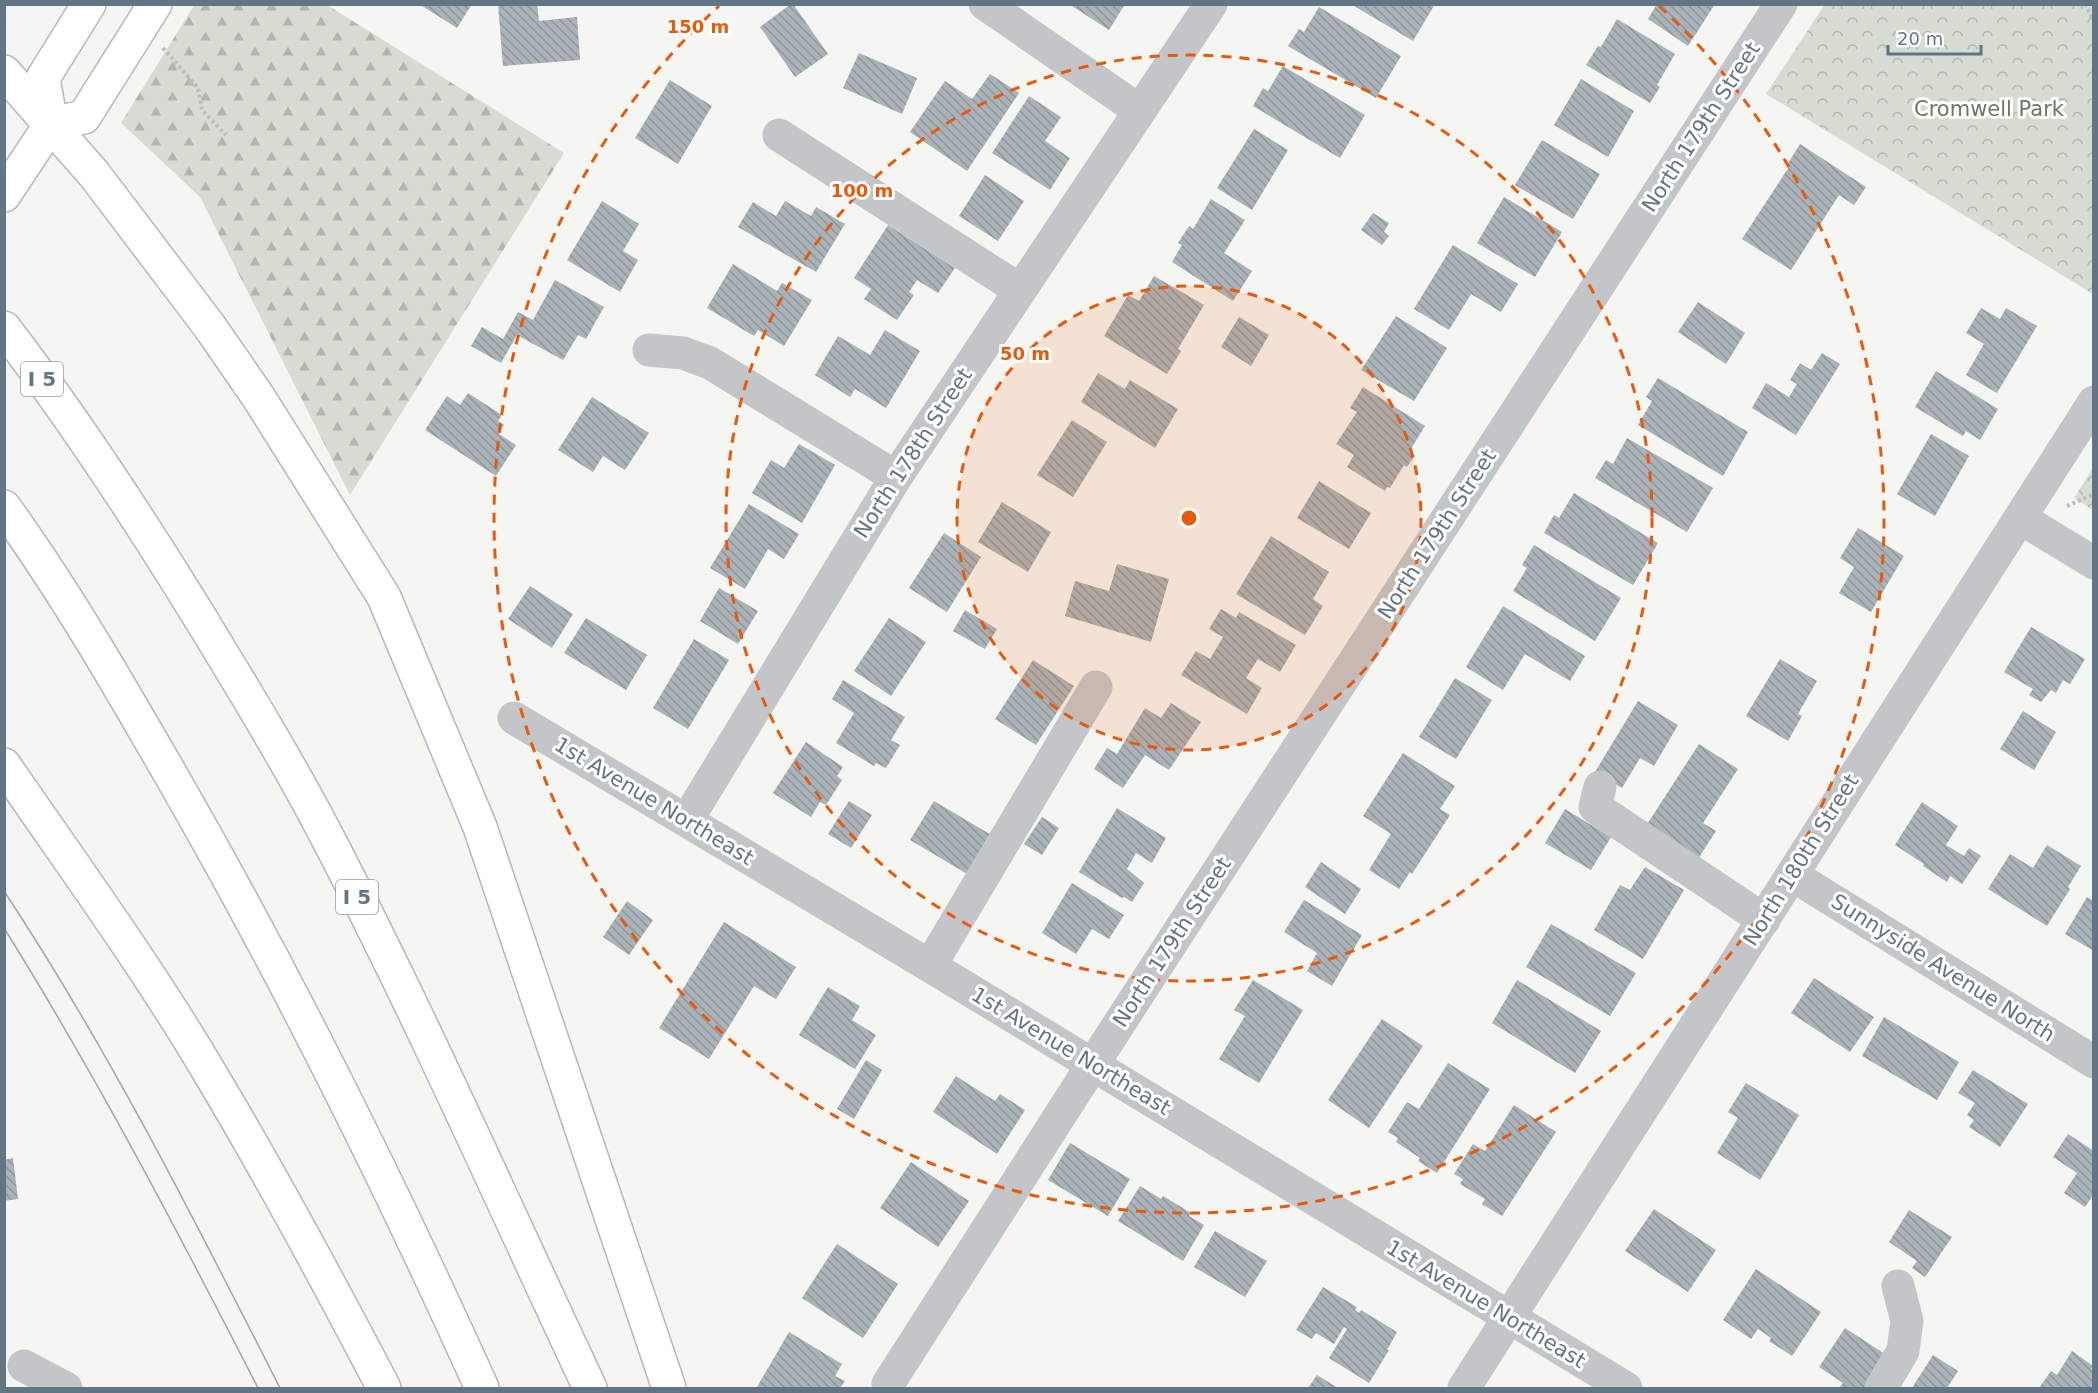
<svg xmlns="http://www.w3.org/2000/svg" width="2098" height="1393" viewBox="0 0 2098 1393" font-family="'DejaVu Sans',sans-serif">
  <style>
    .forest { fill: url(#forest-firs) }
    .park { fill: url(#park-crowns) }
    .building { fill: url(#building-back-hatch) }
    .lines { fill: none; stroke-linecap: round; stroke-linejoin: round }
    .major-casing { stroke: #b5b9bd; stroke-width: 36 }
    .highway-casing { stroke: #b4b8bb; stroke-width: 36 }
    .path { stroke: #bbbec0; stroke-width: 4; stroke-dasharray: 3 3; stroke-linecap: butt }
    .minor { stroke: #c2c6c9; stroke-width: 33 }
    .major { stroke: #fff; stroke-width: 33 }
    .highway { stroke: #fff; stroke-width: 33 }
    .tram { stroke: #a0a7ad; stroke-width: 1.5 }
    .ring { fill: none; stroke: #e8590c; stroke-width: 3; stroke-dasharray: 10 8 }
    .labels { text-anchor: middle; stroke-width: 6; stroke-linejoin: round; paint-order: stroke }
    .shield { fill: #fff; stroke: #919ea9; stroke-width: 1.5 }
    .shield-label { font-size: 20px; font-weight: bold; fill: #627584 }
    .park-label { font-size: 21px; fill: #677a61; stroke: #fff }
    .street-label { font-size: 21px; fill: #627584; stroke: #fff }
    .centre { fill: #e8590c; stroke: #fff; stroke-width: 3 }
    .ring-label { font-size: 18px; text-anchor: middle; font-weight: bold; fill: #e8590c; stroke: #fff; stroke-width: 6; stroke-linejoin: round; paint-order: stroke }
  </style>
  <defs>
    <pattern id="forest-firs" width="22" height="20" patternUnits="userSpaceOnUse" patternTransform="scale(1.5)"><rect width="22" height="20" fill="#d6dcd2"/><path d="M5 1l3.5 6h-7zM16 11l3.5 6h-7z" fill="#b1b7b0"/></pattern>
    <pattern id="park-crowns" width="20" height="18" patternUnits="userSpaceOnUse" patternTransform="scale(1.5)"><rect width="20" height="18" fill="#d6dcd2"/><path d="M2 6a3 3 0 1 1 6 0M12 15a3 3 0 1 1 6 0" fill="none" stroke="#b1b7b0"/></pattern>
    <pattern id="building-back-hatch" width="6" height="6" patternUnits="userSpaceOnUse" patternTransform="scale(1.5)"><rect width="6" height="6" fill="#aab3b8"/><path d="M-1 5l2 2M0 0l6 6M5-1l2 2" fill="none" stroke="#8e969b"/></pattern>
  </defs>
  <rect width="100%" height="100%" fill="#f5f5f1"/>
  <!-- forest -->
  <path class="forest" d="M195 4 327 5 564 153 350 495 200 197 121 123Z"/>
  <!-- park -->
  <path class="park" d="M1825 4 2093 5V294L1766 94Z
    M2093 468V510L2074 498Z"/>
  <!-- building -->
  <path class="building" d="M419 4H472L457 28Z
    M498 4H537L539 21 577 17 580 60 503 66Z
    M791 4H793L828 54 795 77 760 27Z
    M1069 4H1125L1109 30Z
    M1351 4H1435L1413 41Z
    M1657 4H1715L1688 46 1648 19Z
    M1319 7 1401 56 1376 98 1288 46 1299 29 1304 32Z
    M1617 19 1675 54 1657 85 1660 87 1650 103 1586 65 1598 46 1601 47Z
    M859 53 917 78 902 114 843 88Z
    M1283 66 1365 115 1340 158 1253 106 1263 88 1268 91Z
    M990 74 1019 93 967 171 910 132 945 81 972 99Z
    M1581 79 1634 111 1608 157 1554 125Z
    M670 80 712 106 678 164 635 138Z
    M1029 96 1061 117 1045 141 1070 158 1050 190 992 153Z
    M1254 129 1288 150 1252 210 1217 188Z
    M1542 140 1600 174 1573 219 1515 185Z
    M1800 144 1866 187 1854 205 1839 195 1791 270 1742 239 1789 167 1787 165Z
    M985 175 1024 201 998 241 959 216Z
    M1504 197 1562 232 1535 277 1477 243Z
    M1211 199 1245 220 1224 253 1252 271 1233 301 1172 262 1182 245 1178 243 1189 226 1193 229Z
    M602 201 639 224 623 251 638 260 620 292 567 260Z
    M785 201 811 216 816 207 845 224 816 272 738 227 753 202 776 216Z
    M1373 213 1389 223 1384 232 1389 236 1382 245 1361 230Z
    M888 225 955 268 938 293 917 280 909 292 914 295 897 320 864 299 871 289 854 278Z
    M1453 245 1518 284 1501 312 1471 294 1449 330 1414 309Z
    M733 264 777 291 782 283 812 300 784 346 758 330 754 336 707 308Z
    M1154 276 1204 305 1178 349 1181 351 1167 374 1104 336 1128 295 1139 301Z
    M555 280 604 307 586 339 578 335 563 360 517 335 501 363 471 346 482 327 503 339 518 312 533 320Z
    M1698 302 1745 333 1726 364 1678 332Z
    M1981 308 2000 319 2006 308 2037 326 1997 393 1966 375 1984 344 1966 333Z
    M1396 316 1447 348 1414 401 1361 370Z
    M1239 317 1269 335 1251 366 1221 347Z
    M885 330 920 351 886 408 855 389 850 397 815 375 838 336 870 355Z
    M1822 353 1840 364 1796 435 1752 408 1766 383 1789 397 1797 384 1790 380 1800 363 1811 370Z
    M1936 371 1998 409 1980 440 1966 431 1963 436 1915 407Z
    M1098 373 1125 389 1130 380 1178 409 1155 448 1081 402Z
    M1658 378 1748 432 1723 476 1638 425 1652 401 1646 397Z
    M1363 387 1425 426 1409 452 1415 455 1407 467 1404 465 1390 488 1387 487 1385 491 1347 467 1354 455 1336 444 1357 412 1350 408Z
    M468 393 502 415 498 421 504 425 499 434 516 445 496 476 425 430 447 396 460 405Z
    M592 397 649 433 625 470 603 456 593 472 558 450Z
    M1072 420 1107 442 1073 497 1037 475Z
    M1931 434 1969 456 1935 516 1897 494Z
    M1627 438 1713 488 1687 532 1595 478 1606 460 1613 464Z
    M799 444 835 465 802 523 752 493 771 460 784 468Z
    M1319 481 1371 513 1349 549 1297 518Z
    M1574 493 1658 543 1633 585 1544 533 1554 515 1559 518Z
    M1002 502 1051 532 1028 572 978 542Z
    M749 504 799 534 784 559 768 549 745 589 710 568Z
    M1858 528 1904 556 1871 612 1839 593 1854 567 1840 558Z
    M944 533 981 557 947 612 909 588Z
    M1271 536 1329 572 1313 599 1323 606 1305 635 1236 594Z
    M1534 545 1621 598 1595 641 1513 591 1527 568 1522 565Z
    M1117 564 1169 579 1151 642 1065 616 1075 581 1109 591Z
    M530 586 573 614 552 648 508 619Z
    M719 588 758 611 738 644 700 621Z
    M1503 606 1585 656 1570 681 1525 654 1503 690 1466 667Z
    M1221 609 1236 618 1239 612 1296 645 1280 672 1258 659 1246 678 1262 688 1247 714 1181 675 1196 651 1210 659 1223 637 1209 629Z
    M965 610 997 629 985 649 953 631Z
    M586 618 647 655 626 690 564 653Z
    M889 618 926 642 891 696 854 671Z
    M2031 627 2085 659 2070 684 2063 680 2056 693 2051 690 2041 702 2029 695 2033 689 2004 672Z
    M694 639 729 660 688 729 653 708Z
    M1780 659 1817 681 1798 714 1802 716 1788 741 1746 716Z
    M1033 660 1074 686 1036 745 995 719Z
    M1455 678 1492 700 1456 759 1419 737Z
    M843 680 905 717 891 740 900 745 886 768 876 763 874 766 836 743 854 713 832 699Z
    M1638 701 1678 725 1654 766 1640 758 1622 788 1595 772Z
    M1171 703 1201 722 1169 770 1145 755 1123 788 1094 769 1107 748 1117 754 1145 708 1161 718Z
    M2023 711 2056 732 2034 770 2000 749Z
    M806 742 843 767 837 776 842 780 826 805 820 802 811 817 773 793Z
    M1699 744 1738 769 1703 823 1716 831 1696 862 1644 829Z
    M1403 753 1455 786 1440 809 1450 815 1412 874 1410 872 1399 889 1369 870 1391 834 1363 816Z
    M849 801 872 815 851 848 828 834Z
    M934 801 993 836 969 875 910 840Z
    M1922 802 1958 826 1946 845 1964 856 1969 848 1981 856 1962 884 1950 876 1947 882 1923 866 1924 864 1895 845Z
    M1117 808 1166 838 1152 863 1136 853 1127 869 1144 883 1132 902 1124 897 1122 898 1079 872Z
    M1565 809 1611 837 1591 870 1545 843Z
    M1042 817 1059 828 1042 855 1024 844Z
    M2047 845 2081 866 2068 887 2070 889 2047 926 1988 889 2010 854 2033 868Z
    M1321 862 1361 889 1345 914 1305 887Z
    M1645 867 1684 890 1643 959 1594 930 1620 885 1630 890Z
    M1072 883 1124 915 1109 939 1092 929 1076 954 1042 933Z
    M2087 897 2094 901V951L2065 934Z
    M1304 900 1362 935 1332 986 1307 971 1317 953 1284 932Z
    M627 901 653 920 629 955 603 937Z
    M724 922 796 967 776 999 754 986 709 1059 659 1028Z
    M1551 924 1636 973 1610 1016 1526 967Z
    M1814 978 1874 1017 1850 1052 1791 1013Z
    M1253 980 1303 1010 1259 1083 1219 1059 1245 1016 1234 1010Z
    M1517 980 1601 1031 1575 1073 1492 1023Z
    M828 987 860 1006 852 1020 876 1035 855 1069 799 1035Z
    M1884 1017 1959 1062 1937 1100 1862 1056Z
    M1382 1019 1423 1046 1369 1128 1328 1100Z
    M866 1060 882 1070 854 1119 837 1109Z
    M1448 1063 1490 1089 1437 1173 1418 1161 1420 1158 1396 1142 1398 1138 1388 1132 1407 1102 1419 1109Z
    M1973 1070 2028 1104 2000 1147 1969 1127 1974 1120 1967 1115 1975 1103 1958 1093Z
    M956 1076 995 1101 1000 1094 1025 1110 997 1154 933 1112Z
    M1746 1083 1799 1115 1760 1180 1717 1153 1738 1118 1728 1112Z
    M1514 1105 1556 1132 1502 1216 1482 1204 1485 1199 1460 1184 1463 1179 1454 1174 1473 1144 1485 1151Z
    M2068 1134 2094 1151V1194L2085 1207 2064 1193 2077 1173 2053 1157Z
    M1070 1143 1130 1179 1108 1216 1048 1180Z
    M13 1158 18 1199 4 1201V1160Z
    M911 1162 969 1201 938 1247 880 1208Z
    M1140 1186 1161 1199 1163 1196 1191 1213 1189 1216 1204 1225 1183 1261 1118 1221Z
    M1654 1209 1716 1250 1688 1292 1625 1251Z
    M1909 1210 1952 1237 1925 1277 1912 1268 1917 1261 1889 1242Z
    M1215 1231 1267 1261 1245 1297 1194 1267Z
    M837 1244 898 1284 863 1338 802 1298Z
    M1756 1269 1821 1312 1792 1356 1769 1341 1771 1338 1758 1329 1751 1339 1723 1320Z
    M1323 1287 1357 1307 1355 1310 1359 1313 1361 1310 1397 1332 1387 1350H1389L1369 1383 1329 1358 1347 1329 1344 1327 1334 1344 1316 1333 1312 1339 1296 1330Z
    M1845 1328 1894 1360 1876 1388H1843L1840 1387 1843 1383 1819 1367Z
    M789 1332 842 1364 835 1376 845 1381 840 1388 757 1387Z
    M2072 1351 2093 1366 2091 1369 2094 1371V1388H2039L2051 1371 2057 1375Z
    M1933 1355 1958 1371 1947 1388H1912Z
    M1317 1375 1338 1388H1308Z"/>
  <g class="lines">
    <defs>
      <path id="major" d="M51 124 84 117 155 4
        M4 195 51 124 43 78 89 4"/>
      <path id="highway" d="M4 72 94 174 210 327 259 398 384 597 480 827 669 1388
        M4 328C75 420 138 517 199 616 241 685 284 755 322 827 418 1010 502 1201 590 1388
        M4 507C66 593 119 685 172 777 286 975 388 1180 482 1388
        M4 765C74 867 148 968 211 1075 272 1177 329 1283 384 1388"/>
    </defs>
    <!-- major casing -->
    <use href="#major" class="major-casing"/>
    <!-- highway casing -->
    <use href="#highway" class="highway-casing"/>
    <!-- path -->
    <path class="path" d="M2085 4 2094 21
      M163 48 198 88 202 110 226 135
      M2067 506 2094 494"/>
    <!-- minor -->
    <path class="minor" d="M985 4 1140 111
      M779 135 1020 290
      M649 350 683 353 710 363 896 477
      M2020 518 2094 563
      M514 718 930 966 1626 1388
      M1600 787 1595 807 1764 920
      M687 820 896 477 1211 4
      M1792 875 2094 1062
      M930 966 1096 687
      M24 1366 66 1388
      M888 1384 1093 1064 1781 4
      M1464 1388 2094 402
      M1881 1388 1903 1351 1907 1321 1898 1286"/>
    <!-- major -->
    <use href="#major" class="major"/>
    <!-- highway -->
    <use href="#highway" class="highway"/>
    <!-- tram -->
    <path class="tram" d="M4 891C109 1050 194 1219 280 1388
      M4 928C97 1077 178 1232 258 1388"/>
  </g>
  <!-- distance rings -->
  <circle cx="1189" cy="518" r="232" fill="#e8590c" fill-opacity=".12"/>
  <g class="ring">
    <circle cx="1189" cy="518" r="232"/>
    <circle cx="1189" cy="518" r="463"/>
    <path d="M1659 6A695 695 0 1 1 719 6"/>
  </g>
  <g class="labels">
    <!-- shield labels -->
    <g class="shield">
      <rect x="21" y="362" width="42" height="34" rx="4.5"/>
      <rect x="336" y="880" width="42" height="34" rx="4.5"/>
    </g>
    <g class="shield-label">
      <text x="42" y="386">I 5</text>
      <text x="357" y="904">I 5</text>
    </g>
    <!-- park labels -->
    <g class="park-label">
      <text x="1989" y="116">Cromwell Park</text>
    </g>
    <!-- street labels -->
    <g class="street-label">
      <text transform="translate(1701 127) rotate(-57)" y="7">North 179th Street</text>
      <text transform="translate(913 453) rotate(-57)" y="7">North 178th Street</text>
      <text transform="translate(1437 534) rotate(-57)" y="7">North 179th Street</text>
      <text transform="translate(654 801) rotate(31)" y="7">1st Avenue Northeast</text>
      <text transform="translate(1801 860) rotate(-58)" y="7">North 180th Street</text>
      <text transform="translate(1172 942) rotate(-57)" y="7">North 179th Street</text>
      <text transform="translate(1943 968) rotate(32)" y="7">Sunnyside Avenue North</text>
      <text transform="translate(1071 1051) rotate(31)" y="7">1st Avenue Northeast</text>
      <text transform="translate(1486 1304) rotate(31)" y="7">1st Avenue Northeast</text>
    </g>
  </g>
  <circle cx="1189" cy="518" r="9" class="centre"/>
  <g class="ring-label">
    <text x="698" y="33">150 m</text>
    <text x="862" y="197">100 m</text>
    <text x="1025" y="360">50 m</text>
  </g>
  <!-- border -->
  <rect width="2098" height="1393" fill="none" stroke="#627584" stroke-width="12"/>
  <!-- scale -->
  <path d="M1888 45v9h93v-9" fill="none" stroke="#627584" stroke-width="3"/>
  <text x="1897" y="45" font-size="18" fill="#627584" stroke="#ffffff" stroke-width="4.5" paint-order="stroke">20 m</text>
</svg>
